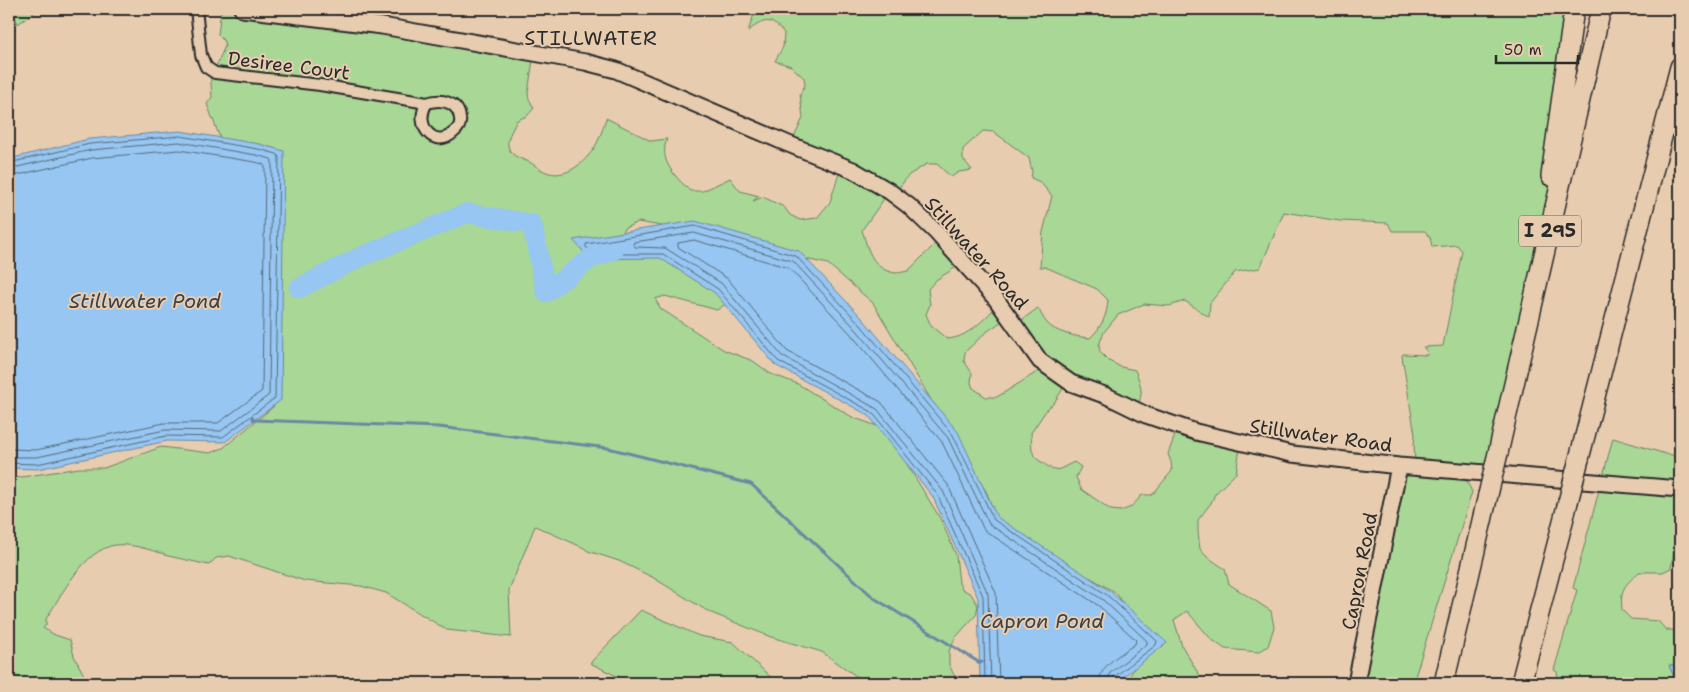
<svg xmlns="http://www.w3.org/2000/svg" width="1689" height="692" viewBox="0 0 1689 692" font-family="'Shantell Sans',sans-serif">
  <style>
    .green { fill: #a9d796; stroke: #6a8160; fill-rule: evenodd }
    .water { fill: #96c6f1; stroke: #6b88a2 }
    .lines { fill: none; stroke-linecap: round; stroke-linejoin: round }
    .shore { stroke: #56697a; stroke-width: 1 }
    .stream { stroke: #6b88a2; stroke-width: 3 }
    .river { stroke: #96c6f1; stroke-width: 20 }
    .street-casing { stroke: #2b2b2b; stroke-width: 14 }
    .secondary-casing { stroke: #2b2b2b; stroke-width: 19 }
    .highway-casing { stroke: #2b2b2b; stroke-width: 22 }
    .street { stroke: #e8ccaf; stroke-width: 10 }
    .secondary { stroke: #e8ccaf; stroke-width: 15 }
    .highway { stroke: #e8ccaf; stroke-width: 19 }
    .highway-bridge-casing { stroke: #2b2b2b; stroke-width: 22; stroke-linecap: butt }
    .highway-bridge { stroke: #e8ccaf; stroke-width: 19 }
    .labels { text-anchor: middle; stroke-width: 4; stroke-linejoin: round; paint-order: stroke }
    .shield { fill: #e8ccaf; stroke: #645b53; stroke-width: 1 }
    .shield-label { font-size: 18px; font-weight: bold; fill: #2b2b2b }
    .street-label { font-size: 19px; fill: #2b2b2b; stroke: #e8ccaf }
    .neighbourhood-label { font-size: 20px; letter-spacing: 1px; fill: #2b2b2b; stroke: #e8ccaf }
    .water-label { font-size: 20px; font-style: italic; fill: #3b4249; stroke: #e8ccaf }
  </style>
  <rect width="100%" height="100%" fill="#e8ccaf"/>
  <filter id="ink" filterUnits="userSpaceOnUse"><feTurbulence type="fractalNoise" baseFrequency=".02" numOctaves="2"/><feDisplacementMap in="SourceGraphic" scale="10" xChannelSelector="R" yChannelSelector="G"/><feConvolveMatrix kernelMatrix="1 2 1 2 8 2 1 2 1" color-interpolation-filters="sRGB"/></filter>
  <g filter="url(#ink)">
    <!-- green -->
    <path class="green" d="M11 9H36L35 12 18 24Z
      M221 9H250L534 53 528 93 529 99 534 108 527 116 517 120C514 127 507 137 508 145 509 155 519 158 527 161 533 163 538 169 544 171 560 179 577 169 588 156 598 146 602 131 606 118L651 141 667 139C658 161 676 177 690 191H703L730 178 740 191 759 196 753 201 763 197 784 207 790 215 800 220 817 218 830 202 841 167 791 144 803 118 800 94 805 85 804 78 791 66 775 61 783 47 784 33C771 17 764 19 748 31L756 9H1575L1540 252 1493 470 1463 473 1472 492 1413 683H1355L1406 470 1415 463 1414 444 1415 435 1402 356 1403 354 1426 355 1429 354 1423 347 1443 346 1462 251 1457 245 1432 247 1430 237 1425 231H1392L1388 223 1340 221 1284 212 1260 268 1235 272 1210 303 1209 317 1185 301 1169 306 1144 304 1118 315 1104 332 1099 345 1100 352 1109 361 1121 367 1135 370C1141 385 1145 395 1135 409L1067 382 1054 403 1047 409 1031 433 1032 451 1037 459 1053 470 1060 469 1074 462 1081 467 1076 477 1081 489 1111 510 1121 511 1131 507 1142 495H1152L1172 471 1171 462 1168 454 1178 427 1241 442 1236 473 1215 494 1211 503 1198 520V532L1200 549 1206 556 1225 569 1229 584 1271 611 1274 627 1268 646 1259 652 1225 649 1211 639 1187 611 1174 620 1182 646 1201 678 1195 683H1126L1148 642 1155 632 1129 611 1115 592 1091 578 1004 555 994 513 987 493 873 303 828 264 760 249 679 229 638 222 623 229 624 236 679 267 730 301 717 310 665 296 655 299 661 309 724 350 753 361 771 374 798 384 852 417 877 426 889 435 940 518 956 555 959 583 962 589 971 594 978 605 976 615 955 638 949 651V665L958 683H866L822 652 771 637 709 612 652 577 619 561 588 551 584 548 535 526 509 590 511 637 447 630 386 593 361 586 305 581 229 556 216 558 209 565 164 555 165 554C149 550 131 543 115 545 84 550 62 594 46 619V625L43 628 55 635 70 640 74 656 88 683H9V479L79 468H104L161 447 210 453 223 448 273 407 280 386 222 143 207 104 212 97 209 57 215 69 225 46 224 41 218 35ZM983 131 994 132 1029 158 1032 172 1031 178 1040 182 1052 196 1043 232 1040 267H1045L1097 289 1108 300C1107 315 1102 327 1090 338 1078 337 1055 333 1047 323 1043 319 1041 313 1038 308L1015 325 1045 367 997 397H986L973 388 971 383 972 373 964 361 965 352 985 333 1008 317 998 305C984 319 968 338 947 339L931 326 926 314 930 305 928 289 936 280 961 264 940 239 908 271C903 272 896 274 891 272 871 267 867 246 862 230L886 196 895 193 909 175 927 164H937L951 177 959 172 972 170 963 159V149Z
      M1680 274V328L1673 311Z
      M1613 438 1666 454 1678 456 1680 454V515L1671 568 1663 572H1639C1624 586 1620 589 1622 610L1631 619 1658 621 1666 630H1680V667L1669 666 1675 679 1679 683H1559L1557 672 1554 670 1577 590 1573 588Z
      M641 610 699 636 733 642 777 683H631L590 663Z"/>
    <!-- water -->
    <path class="water" d="M180 131 259 144 284 151 281 400 225 442 167 441 38 469 9 468V159L89 139Z
      M695 221 799 251 863 319 958 432 997 517 1110 591 1167 643 1115 683H980L978 598 933 497 868 415 775 365 715 293 660 258 590 259 573 240Z
      M1669 665 1680 667V683L1675 679Z"/>
    <g class="lines">
      <!-- shore -->
      <path class="shore" d="M9 163 90 144 180 136 258 149 277 154 279 157 275 398 223 437 166 436 37 464 9 463
        M9 169 91 150 179 142 256 155 271 159 272 161 269 395 221 431 165 430 37 457H9
        M9 177 92 158 179 150 255 162 263 164 265 167 262 391 218 423H164L36 450 9 449
        M985 683 983 596 937 494 872 412 778 361 718 289 663 254H593L586 247V244L695 226 796 256 859 323 953 435 994 520 1107 595 1157 641 1156 645 1114 677 1112 683
        M991 683 988 594 943 491 877 409 782 356 721 283 665 248 635 247 633 245 634 242 694 233 793 261 854 327 948 438 989 524 1103 600 1147 641V644L1110 673 1106 683
        M999 683 996 593 948 485 881 402 787 351 728 279 678 247V243L694 240 789 268 849 332 942 442 984 530 1099 606 1136 640 1135 644C1122 654 1099 665 1099 683"/>
      <!-- stream -->
      <path class="stream" d="M252 417 254 420 439 427 608 448 751 484 874 598 980 663 982 662"/>
      <!-- river -->
      <path class="river" d="M299 288 360 257 467 213 532 224 546 292 590 259 614 250"/>
      <defs>
        <path id="street" d="M196 9 201 55 206 67 215 73 320 85 427 103C441 98 459 102 460 119 461 124 458 129 454 132 434 151 413 124 427 103"/>
        <path id="secondary" d="M242 9 382 26 585 62 616 70 786 143 853 170 889 191 909 206 936 232 996 299 1040 361 1071 383 1107 396 1146 415 1196 432 1292 454 1399 466 1680 489
          M1356 683 1399 466"/>
        <path id="highway" d="M1551 176 1574 9
          M1498 453 1601 9
          M1579 459 1680 67
          M1444 683 1488 495
          M1521 683 1568 502"/>
      </defs>
      <!-- street casing -->
      <use href="#street" class="street-casing"/>
      <!-- secondary casing -->
      <use href="#secondary" class="secondary-casing"/>
      <!-- highway casing -->
      <use href="#highway" class="highway-casing"/>
      <!-- street -->
      <use href="#street" class="street"/>
      <!-- secondary -->
      <use href="#secondary" class="secondary"/>
      <!-- highway -->
      <use href="#highway" class="highway"/>
      <defs>
        <path id="highway-bridge" d="M1488 495 1498 453
          M1568 502 1579 459"/>
      </defs>
      <!-- highway-bridge casing -->
      <use href="#highway-bridge" class="highway-bridge-casing"/>
      <!-- highway-bridge -->
      <use href="#highway-bridge" class="highway-bridge"/>
    </g>
  </g>
  <g class="labels">
    <!-- shield labels -->
    <rect class="shield" x="1519" y="215.5" width="62" height="31" rx="4"/>
    <g class="shield-label">
      <text x="1550" y="237">I 295</text>
    </g>
    <!-- street labels -->
    <g class="street-label">
      <text transform="translate(289 65) rotate(7)" y="7">Desiree Court</text>
      <text transform="translate(977 253) rotate(48)" y="7">Stillwater Road</text>
      <text transform="translate(1321 435) rotate(8)" y="7">Stillwater Road</text>
      <text transform="translate(1359 571) rotate(-79)" y="7">Capron Road</text>
    </g>
    <!-- neighbourhood labels -->
    <g class="neighbourhood-label">
      <text x="591" y="45">STILLWATER</text>
    </g>
    <!-- water labels -->
    <g class="water-label">
      <text x="145" y="308">Stillwater Pond</text>
      <text x="1042" y="628">Capron Pond</text>
    </g>
  </g>
  <!-- margin -->
  <rect width="1689" height="692" fill="none" stroke="#e8ccaf" stroke-width="30"/>
  <rect x="15" y="15" width="1659" height="662" fill="none" stroke="#2b2b2b" stroke-width="2" filter="url(#ink)"/>
  <!-- scale -->
  <path d="M1496 55v8h82v-8" fill="none" stroke="#2b2b2b" stroke-width="2.5"/>
  <text x="1504" y="55" font-size="15" fill="#2b2b2b" stroke="#e8ccaf" stroke-width="4" paint-order="stroke">50 m</text>
</svg>
